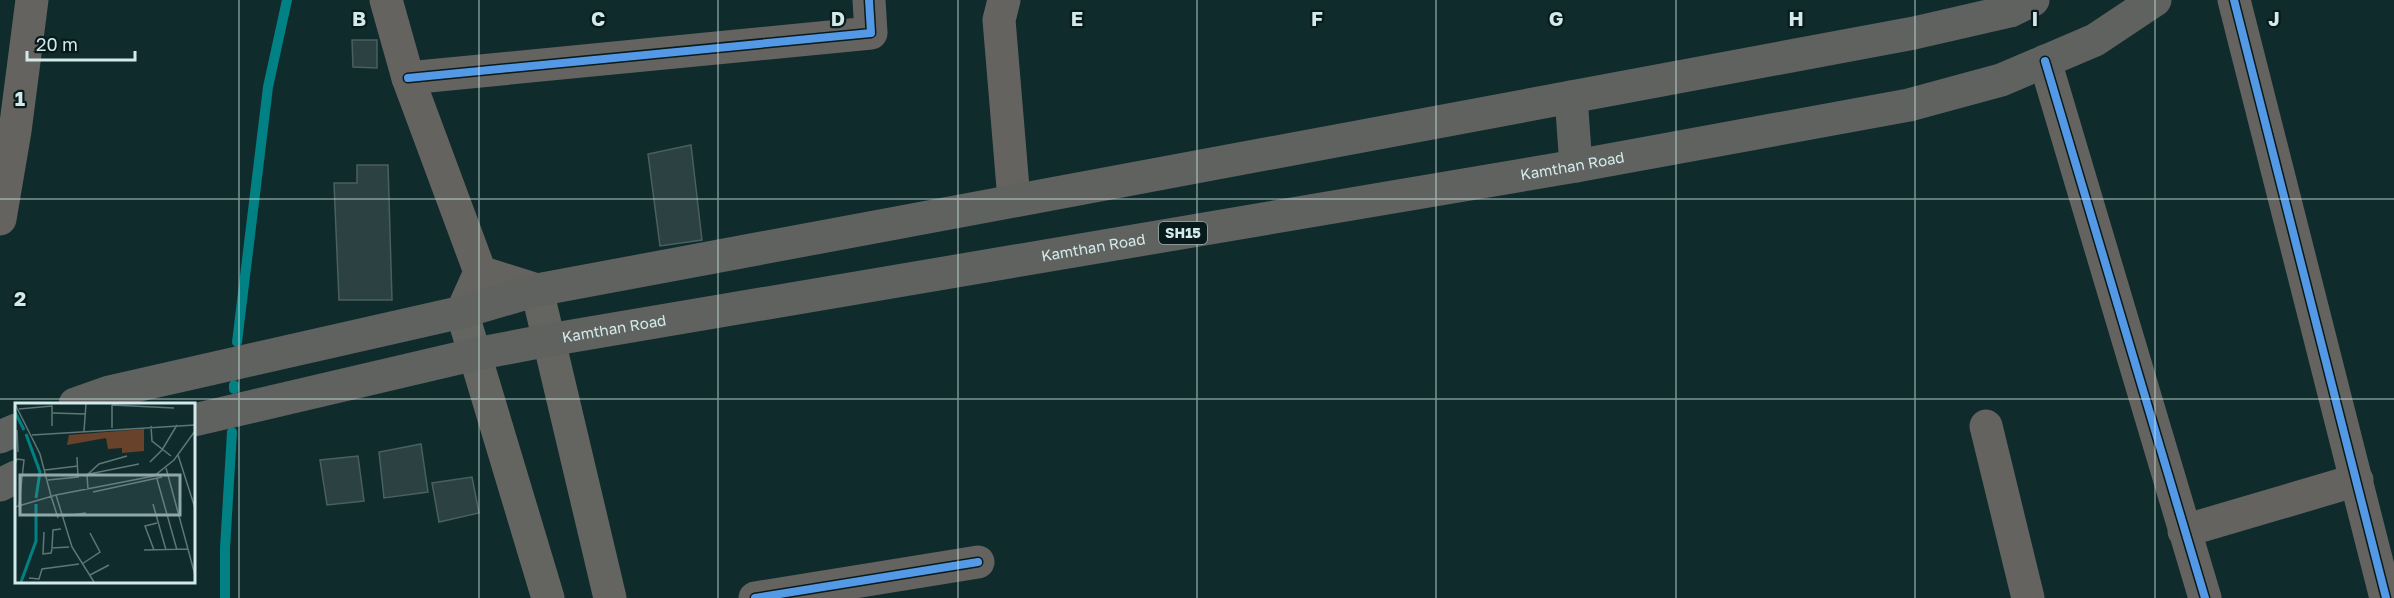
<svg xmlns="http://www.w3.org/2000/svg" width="2394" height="598" viewBox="0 0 2394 598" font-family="'Golos Text',sans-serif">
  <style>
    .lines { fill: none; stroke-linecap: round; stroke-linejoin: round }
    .stream { stroke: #028185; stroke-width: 10 }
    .building { fill: #2c4142; stroke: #4a5f60; stroke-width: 1.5 }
    .minor { stroke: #65635f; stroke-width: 33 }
    .tertiary { stroke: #65635f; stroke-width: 33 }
    .secondary { stroke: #646560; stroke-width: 33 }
    .primary { stroke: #5f625f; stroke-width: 33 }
    .cycleway-casing { stroke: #081a1b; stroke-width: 11 }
    .cycleway { stroke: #5399e6; stroke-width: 8 }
    .grid { fill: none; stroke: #d3eaea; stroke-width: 1.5; stroke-opacity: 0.55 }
    .labels { text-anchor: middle; stroke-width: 4.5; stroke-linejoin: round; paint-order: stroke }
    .shield { fill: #081a1b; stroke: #96acac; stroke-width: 1.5 }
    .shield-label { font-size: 14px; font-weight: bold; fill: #d3eaea }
    .street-label { font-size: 15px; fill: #d3eaea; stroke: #081a1b }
    .inset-river { fill: none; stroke: #028185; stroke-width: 3 }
    .inset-road { fill: none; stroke: #5e7778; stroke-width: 1.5 }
    .view { fill: #8fa7a8; fill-opacity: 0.15; stroke: #8fa7a8; stroke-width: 3 }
    .inset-edge { fill: none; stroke: #d3eaea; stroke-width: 3 }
    .grid-label { font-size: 20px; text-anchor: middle; font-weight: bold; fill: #d3eaea; stroke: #081a1b; stroke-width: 4.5; stroke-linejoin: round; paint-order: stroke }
  </style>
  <rect width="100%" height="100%" fill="#102b2c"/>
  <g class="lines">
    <!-- stream -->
    <path class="stream" d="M237 342 268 87 287 0
      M234 389V385
      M225 598V548L232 432"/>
  </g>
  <!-- building -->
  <path class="building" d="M352 40H377V68L353 67Z
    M691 145 702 240 660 246 648 154Z
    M357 165H388L392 300H339L334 183H357Z
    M421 444 428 492 384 498 379 452Z
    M358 456 364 501 327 505 320 460Z
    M472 477 479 513 439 522 432 483Z"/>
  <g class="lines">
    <!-- minor -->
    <path class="minor" d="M1004 0 999 20 1014 200
      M2234 0 2386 598
      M2045 61 2205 598
      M408 78 871 33 869 0
      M0 219 15 131 32 0
      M1986 426 2028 598
      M2184 531 2357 480
      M755 598 978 562"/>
    <!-- tertiary -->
    <path class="tertiary" d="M386 0 408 78 480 272 462 312
      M480 272 537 290"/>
    <!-- secondary -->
    <path class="secondary" d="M537 290 610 598
      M462 312 548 598"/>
    <!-- primary -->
    <g class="primary">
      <path d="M1571 97 1576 166"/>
      <path d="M75 404 109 392 462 312 537 290 1914 33 2010 11 2033 0"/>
      <path id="s1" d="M194 420 476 354 549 340 1576 166 1909 105 2001 80 2095 40 2155 0"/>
      <path d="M0 437 16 430"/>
      <path d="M0 485 16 477"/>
    </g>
    <defs>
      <path id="cycleway" d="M2234 0 2386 598
        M2045 61 2205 598
        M408 78 871 33 869 0
        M755 598 978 562"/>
    </defs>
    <!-- cycleway casing -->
    <use href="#cycleway" class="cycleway-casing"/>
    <!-- cycleway -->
    <use href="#cycleway" class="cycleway"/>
  </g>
  <!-- grid -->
  <path class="grid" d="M239 0V598M479 0V598M718 0V598M958 0V598M1197 0V598M1436 0V598M1676 0V598M1915 0V598M2155 0V598M0 199H2394M0 399H2394"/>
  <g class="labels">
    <!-- shield labels -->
    <rect class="shield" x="1159" y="222" width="48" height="22" rx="4.5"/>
    <g class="shield-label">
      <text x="1183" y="238">SH15</text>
    </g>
    <!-- street labels -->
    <g class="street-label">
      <text dy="5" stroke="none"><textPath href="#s1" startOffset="1402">Kamthan Road</textPath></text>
      <text dy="5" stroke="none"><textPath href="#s1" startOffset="916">Kamthan Road</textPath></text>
      <text dy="5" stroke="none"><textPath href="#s1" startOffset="430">Kamthan Road</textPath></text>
    </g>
  </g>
  <!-- overview -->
  <g transform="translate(15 403)">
    <rect width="180" height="180" fill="#102b2c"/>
    <path d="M129 26V48L107 50V45L93 46 91 35 52 42 54 32Z" fill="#69422b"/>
    <path class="inset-river" d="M0 9 9 27M11 31 25 69 21 95M6 179 21 138V101"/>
    <path class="inset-road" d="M0 1 25 51 36 93M97 2 159 5M4 6 37 3V23M38 10 70 11M136 23 137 38 156 53M97 25V2M2 27 3 49M69 28 71 1M17 32 180 22M163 52 180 105M135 59 147 47 162 22M0 61 2 56 9 57 4 102M151 65 180 172M30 67 63 63M74 71 124 61M142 76 162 147M33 77 63 74 62 54M73 86 72 72 84 61 112 53M78 89 147 74M41 92 57 144 79 179M36 93 43 115M138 101 151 147M0 104 41 92 139 73 159 57 180 28M48 113 71 110M46 126 38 127 37 145 54 144M29 129 28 151 36 150 37 146M129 147 173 146M139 147 130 123 142 120M67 161 85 149 75 130M75 172 94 162M14 175 24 176 27 166 64 161"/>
    <path class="view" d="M5 72H165V112H5Z"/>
    <rect width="180" height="180" class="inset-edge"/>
  </g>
  <g class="grid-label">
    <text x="359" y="26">B</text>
    <text x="598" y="26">C</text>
    <text x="838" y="26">D</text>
    <text x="1077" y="26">E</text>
    <text x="1317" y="26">F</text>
    <text x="1556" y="26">G</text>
    <text x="1796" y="26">H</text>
    <text x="2035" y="26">I</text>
    <text x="2274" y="26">J</text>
    <text x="20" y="106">1</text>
    <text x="20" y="306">2</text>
  </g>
  <!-- scale -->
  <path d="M27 51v9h108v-9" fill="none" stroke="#d3eaea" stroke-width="3"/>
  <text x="36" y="51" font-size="18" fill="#d3eaea" stroke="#081a1b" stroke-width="4.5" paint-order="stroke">20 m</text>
</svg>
